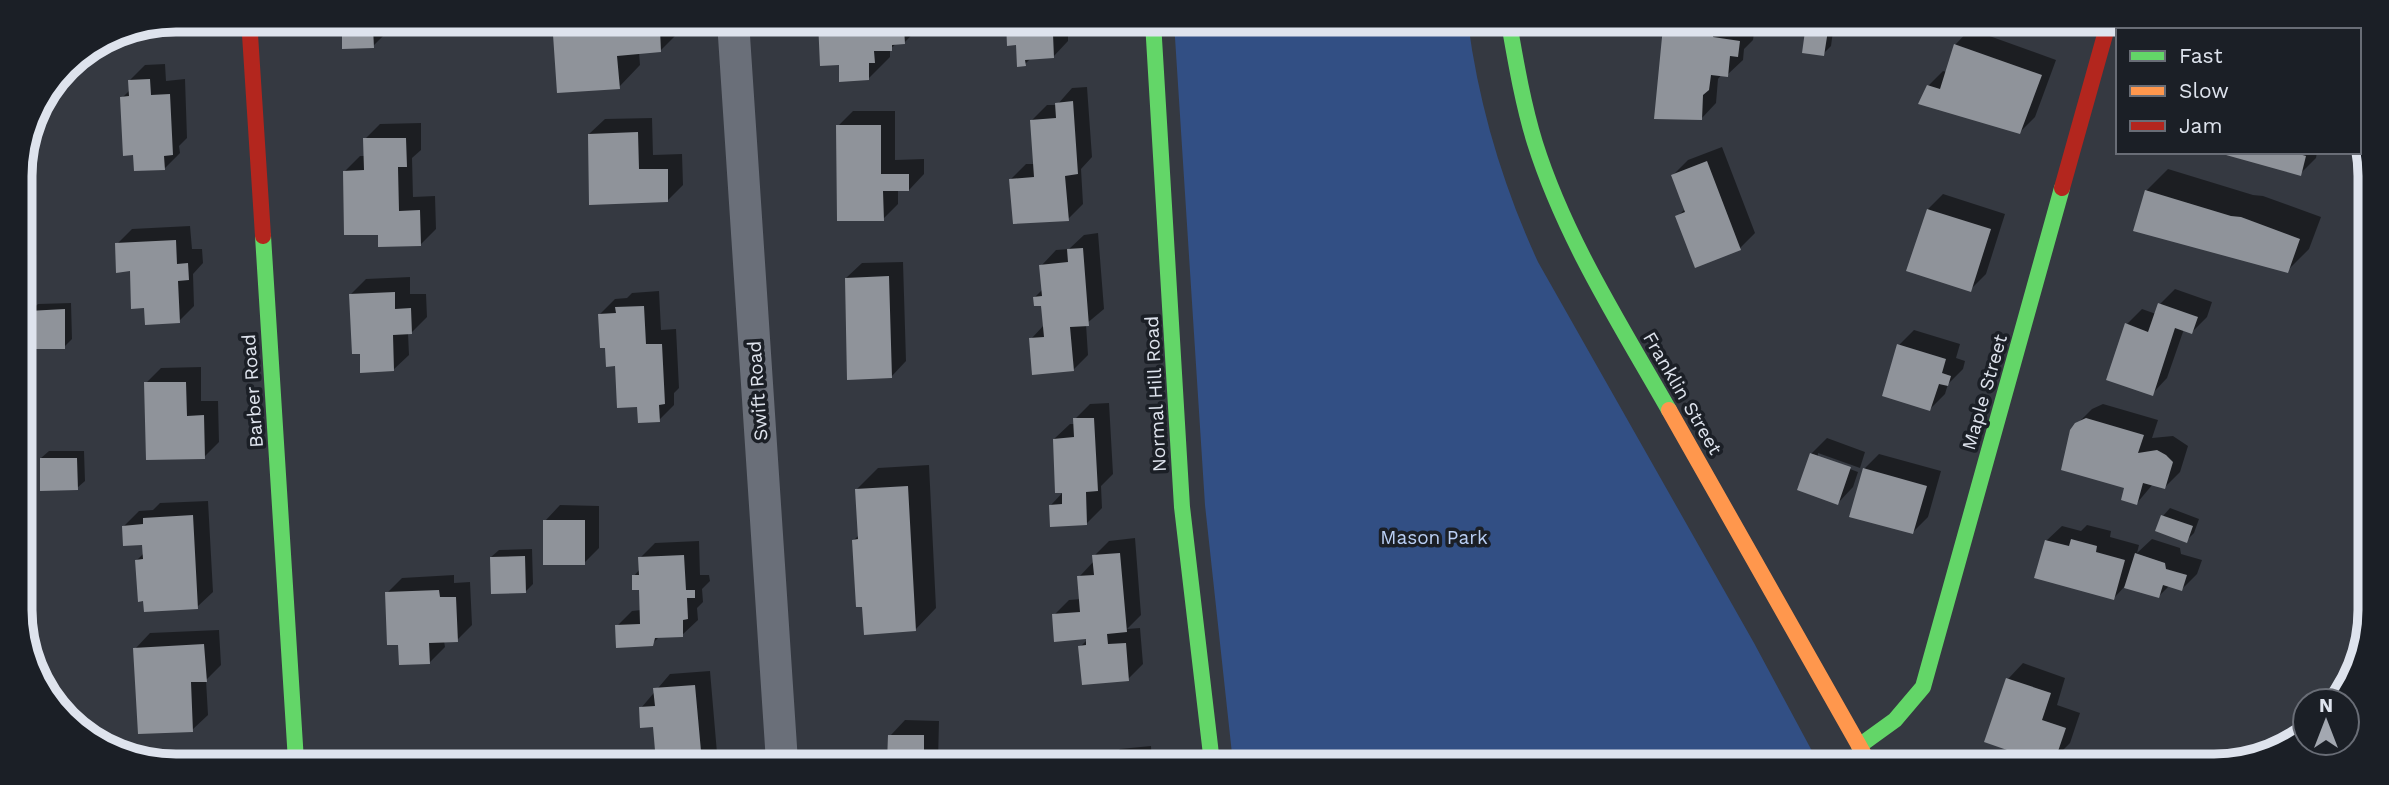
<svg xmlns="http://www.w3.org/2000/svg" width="2389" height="785" viewBox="0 0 2389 785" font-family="'Work Sans',sans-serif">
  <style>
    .green { fill: #324f84 }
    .shadow { fill: #0007 }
    .building { fill: #8f939a }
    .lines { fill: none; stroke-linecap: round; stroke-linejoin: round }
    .street { stroke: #6a6f79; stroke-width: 32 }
    .fast { stroke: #63d668; stroke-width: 16 }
    .slow { stroke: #ff974d; stroke-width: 16 }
    .jam { stroke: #b3261e; stroke-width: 16 }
    .labels { text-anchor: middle; stroke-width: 7; stroke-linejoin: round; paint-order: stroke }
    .street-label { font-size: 19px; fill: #dee3ed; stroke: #1b1f26 }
    .park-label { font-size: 19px; fill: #bacff4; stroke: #1b1f26 }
    .rim { fill: none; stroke: #dee3ed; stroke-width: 9 }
  </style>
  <rect width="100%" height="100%" fill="#353941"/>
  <!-- green -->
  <path class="green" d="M1174 22 1468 23C1479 106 1503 186 1538 262L1754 643 1819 764 1233 763 1205 505Z"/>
  <!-- shadow -->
  <path class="shadow" d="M331 20H388V31L373 46 344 26 331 27Z
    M554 20 682 21V29L661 50 639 52 640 65 619 87Z
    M820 21H925L904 43H897L890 49V57L869 78 841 63 821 64Z
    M1007 21 1077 22 1068 31V41L1053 57 1031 58 1025 64Z
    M156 23 141 38 105 40 116 31Z
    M1670 23H1734L1755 26 1753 40 1744 49 1743 60 1727 75 1722 74 1718 79 1716 103 1701 119 1665 28Z
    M1808 24H1834L1831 46 1823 54 1804 51Z
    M1970 29 2056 60 2035 117 2020 132 1928 86 1943 71 1947 72 1955 45Z
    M165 64 166 81 185 79 187 138 179 146 180 153 165 168 134 153 122 98 130 90 129 81 145 65Z
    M1087 87 1092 157 1081 169 1083 204 1068 219 1011 179 1026 164H1035L1032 120 1047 105H1057L1072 88Z
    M853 111H895V160L924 159V174L909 190H898V204L883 219 838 126Z
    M652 118 653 155 682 154 683 185 668 200 589 134 605 119Z
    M421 123V150L412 158 413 197 435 196 436 229 421 244 380 233 345 171 360 156H365V139L380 124Z
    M1722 147 1755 233 1740 248 1677 217 1686 208 1673 175 1688 160Z
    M2228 152H2317L2316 158 2300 174Z
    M2168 169 2253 195 2263 196 2321 217 2309 249 2287 271 2135 230 2147 190Z
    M1943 194 2005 214 1986 274 1970 290 1928 209Z
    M190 226 192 249H202L203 263 193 274 194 306 179 321 145 306 131 269 117 244 132 229Z
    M1098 233 1104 309 1086 324 1088 355 1073 370 1031 339 1044 325 1043 304 1035 297 1043 289 1041 266 1056 250 1069 249 1084 235Z
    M903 262 906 361 891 377 846 278 862 263Z
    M410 277V294H426L427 317 412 332 408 333 409 355 393 370 361 352 351 294 366 279Z
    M2175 289 2212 302 2207 317 2192 332 2184 329 2167 378 2152 394 2127 324 2142 309 2156 314 2160 304Z
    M659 291 661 330 676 329 679 388 674 393V405L659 420 639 405 617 365 600 314 615 299 627 298 632 293Z
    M71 303 72 339 64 347 30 311 38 304Z
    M1914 330 1960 344 1956 358 1965 361 1963 369 1948 384 1945 394 1930 409 1899 345Z
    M201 367V401H218L219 442 204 457 146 383 161 368Z
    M1109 403 1113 474 1101 486 1102 508 1087 523 1051 505 1064 491 1054 439 1070 424H1075V419L1090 404Z
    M2103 404 2158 420 2152 438 2173 436 2188 446 2180 472 2165 487 2153 484 2137 503 2076 425 2092 409Z
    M1827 438 1865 452 1860 468 1818 453V457L1858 472 1853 487 1838 503 1811 454Z
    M49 451H84L85 481 77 488 41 458Z
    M1879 454 1941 471 1928 517 1913 532 1864 469Z
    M929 465 936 608 915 630 854 540 859 535 857 489 878 468Z
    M208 501 213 592 197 607 137 560 144 553 143 543 124 526 139 511 153 510 160 503Z
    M560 505 599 506V548L584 563 545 521Z
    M2170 508 2199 519 2194 533 2186 541 2163 516Z
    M2087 525 2111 531 2110 537 2139 545 2137 553 2152 539 2180 548 2181 554 2202 560 2197 574 2182 589 2170 585 2159 596 2125 586 2114 598 2046 541 2062 526 2081 531Z
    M1135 538 1141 615 1127 629 1140 628 1143 664 1128 679 1080 647 1090 637 1054 615 1069 600 1081 599 1079 577 1094 561V556L1109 541Z
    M699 541 700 575H709L710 581 702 589 703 602 697 608 698 620 682 635 660 636 652 644 617 626 632 611 641 610 640 588 634 576 640 569V558L655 543Z
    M532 549 533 584 526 591 491 557 499 550Z
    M454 575V583L470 582 472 625 457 640 444 641 445 647 430 662 400 644 387 593 402 578Z
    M219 630 221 665 206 680 208 715 192 730 135 649 150 633Z
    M2023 663 2065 678 2057 705 2080 713 2070 743 2055 758 2035 751 2030 756 2008 679Z
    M710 671 717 753 708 762H658L655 725 641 708 670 674Z
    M905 720 939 721 938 762H881L889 754 890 736Z
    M1151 746 1152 762 1161 760V763H1107L1120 749Z"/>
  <!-- building -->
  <path class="building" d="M329 20H379V27H373L374 48 342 49V28H330Z
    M552 20H604L605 33 660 29 661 52 617 56 620 89 557 93Z
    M818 21H885L886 28 904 27 905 44 892 45V51H874L875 63H869V80L839 82V65L820 66Z
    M1006 21 1068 22 1069 33 1053 34 1054 58 1025 60 1026 66 1017 67 1016 45 1007 46Z
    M1806 24H1829L1824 56 1802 53Z
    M141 26 142 39 100 42 116 31Z
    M1663 27 1714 32 1713 37 1740 41 1738 57 1730 56 1728 77 1711 75 1709 90 1703 95 1702 120 1654 119Z
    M1954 44 2042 75 2020 134 1918 104 1927 85 1940 89Z
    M150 79 151 95 170 94 173 155 164 156 165 170 134 171 133 155 123 156 120 97 129 96 128 80Z
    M1073 101 1078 174 1065 176 1069 221 1013 224 1009 179 1034 177 1030 120 1056 118 1055 103Z
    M836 125H881V174H909V191H883L884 221H837Z
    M638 132 639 169H668V202L589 205 588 134Z
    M363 138H406L407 167H398L399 211 420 210 421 246 378 247V235H344L343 171 364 170Z
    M2226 152H2292L2306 156 2301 176 2226 155Z
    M1707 161 1741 250 1695 268 1675 216 1685 212 1671 175Z
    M2145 190 2231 216 2241 217 2300 239 2288 273 2133 231Z
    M1927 209 1991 229 1971 292 1906 271Z
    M176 240 177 264 188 263 189 280 178 281 180 323 145 325 144 308 131 309 130 271 116 273 115 243Z
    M1083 248 1089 326 1070 327 1074 371 1032 375 1029 338 1044 337 1041 306H1034L1033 297 1042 296 1039 265 1068 262 1067 249Z
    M889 276 892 378 847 380 845 278Z
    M395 292V309L411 308 412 334 393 335 394 371 360 373V354H352L349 294Z
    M2158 303 2198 317 2192 334 2175 328 2153 396 2106 380 2125 323 2148 332Z
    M644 306 646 344H662L665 404 659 405 660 422 638 423 637 407 617 408 615 366 606 367 605 348H600L598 314 616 313 615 307Z
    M65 309V349H29L28 311Z
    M1897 344 1946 359 1942 373 1951 376 1948 386 1939 384 1930 411 1882 396Z
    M144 382H186L187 416 204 415 205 459 146 460Z
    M1073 418H1094L1098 491 1086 492 1087 525 1050 527 1049 505 1062 504V493H1055L1053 439 1074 437Z
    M2086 418 2144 435 2138 453 2157 450 2166 455 2173 462 2165 489 2143 483 2137 505 2121 500 2124 488 2061 470 2070 430 2075 423Z
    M1810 453 1851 467 1838 505 1797 490Z
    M40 458H77L78 490 40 491Z
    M1863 468 1927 486 1913 534 1849 517Z
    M908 486 916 631 864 635 862 607H856L852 540 858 539 855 489Z
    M193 515 198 609 144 612 143 601 138 602 135 560 143 559 142 545 123 546 122 526 143 524V518Z
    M2161 515 2193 526 2187 543 2155 531Z
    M543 520H585V565H543Z
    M2071 539 2097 546 2096 552 2125 560 2114 600 2034 578 2045 540 2069 546Z
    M1120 553 1127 632 1107 634 1108 644 1126 643 1129 681 1082 685 1078 646 1086 645V639L1054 642 1052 614 1080 612 1077 576 1094 575 1092 555Z
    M2135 553 2165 563 2166 569 2187 575 2182 591 2163 585 2159 598 2124 588Z
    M684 555 686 590H695V598H687L688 619 683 620V637L655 638 653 646 616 648 615 625 640 624 639 590H632V575H639L638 557Z
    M525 556 526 593 491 594 490 557Z
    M439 590 440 597H456L458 642 429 643 430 664 399 665 398 645H387L385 592Z
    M204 644 207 682H191L193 732 138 734 133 648Z
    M2006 678 2051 693 2042 720 2066 728 2055 760 2032 752 2030 758 1984 742Z
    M695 685 702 762H656L653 727 640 728 639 707 655 706 653 688Z
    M888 735H924V762H887Z"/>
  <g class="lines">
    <!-- street -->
    <path class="street" d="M733 21 782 762"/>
    <!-- fast -->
    <path class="fast" d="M1153 22 1182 507 1212 763
      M1509 23C1516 63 1523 104 1535 143 1565 238 1620 324 1669 410
      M263 236 296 761
      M1859 746 1895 720 1923 687 2062 188"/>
    <!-- slow -->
    <path class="slow" d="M1669 410 1870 765"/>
    <!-- jam -->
    <path class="jam" d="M249 19 263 236
      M2062 188 2108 24"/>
  </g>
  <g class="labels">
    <!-- street labels -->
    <g class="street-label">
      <text transform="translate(252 391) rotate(-94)" y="7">Barber Road</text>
      <text transform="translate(757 391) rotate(-94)" y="7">Swift Road</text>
      <text transform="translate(1984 392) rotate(-74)" y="7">Maple Street</text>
      <text transform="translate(1683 393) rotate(60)" y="7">Franklin Street</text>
      <text transform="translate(1155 394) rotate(-93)" y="7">Normal Hill Road</text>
    </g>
    <!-- park labels -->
    <g class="park-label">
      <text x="1434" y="544">Mason Park</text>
    </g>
  </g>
  <!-- crop -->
  <path d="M0 0H2389V785H0ZM176 32H2214A144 144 0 0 1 2358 176V610A144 144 0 0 1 2214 754H176A144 144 0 0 1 32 610V176A144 144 0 0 1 176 32Z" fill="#1b1f26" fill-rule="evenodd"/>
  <path class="rim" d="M176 32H2214A144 144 0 0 1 2358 176V610A144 144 0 0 1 2214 754H176A144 144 0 0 1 32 610V176A144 144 0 0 1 176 32Z"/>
  <!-- legend -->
  <rect x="2116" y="28" width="245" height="126" fill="#1b1f26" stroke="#696d76" stroke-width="2"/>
  <rect x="2130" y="51" width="35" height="10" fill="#63d668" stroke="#696d76" stroke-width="2"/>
  <text x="2179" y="63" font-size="21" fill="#dee3ed">Fast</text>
  <rect x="2130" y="86" width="35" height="10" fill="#ff974d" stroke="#696d76" stroke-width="2"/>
  <text x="2179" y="98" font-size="21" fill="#dee3ed">Slow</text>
  <rect x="2130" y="121" width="35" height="10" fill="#b3261e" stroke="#696d76" stroke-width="2"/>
  <text x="2179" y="133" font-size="21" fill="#dee3ed">Jam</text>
  <!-- north arrow -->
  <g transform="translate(2326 722)"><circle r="33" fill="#1b1f26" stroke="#696d76" stroke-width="2"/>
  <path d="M0-5L12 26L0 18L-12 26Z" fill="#a3a8b1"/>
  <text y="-10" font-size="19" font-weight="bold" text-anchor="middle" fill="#dee3ed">N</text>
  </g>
</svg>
